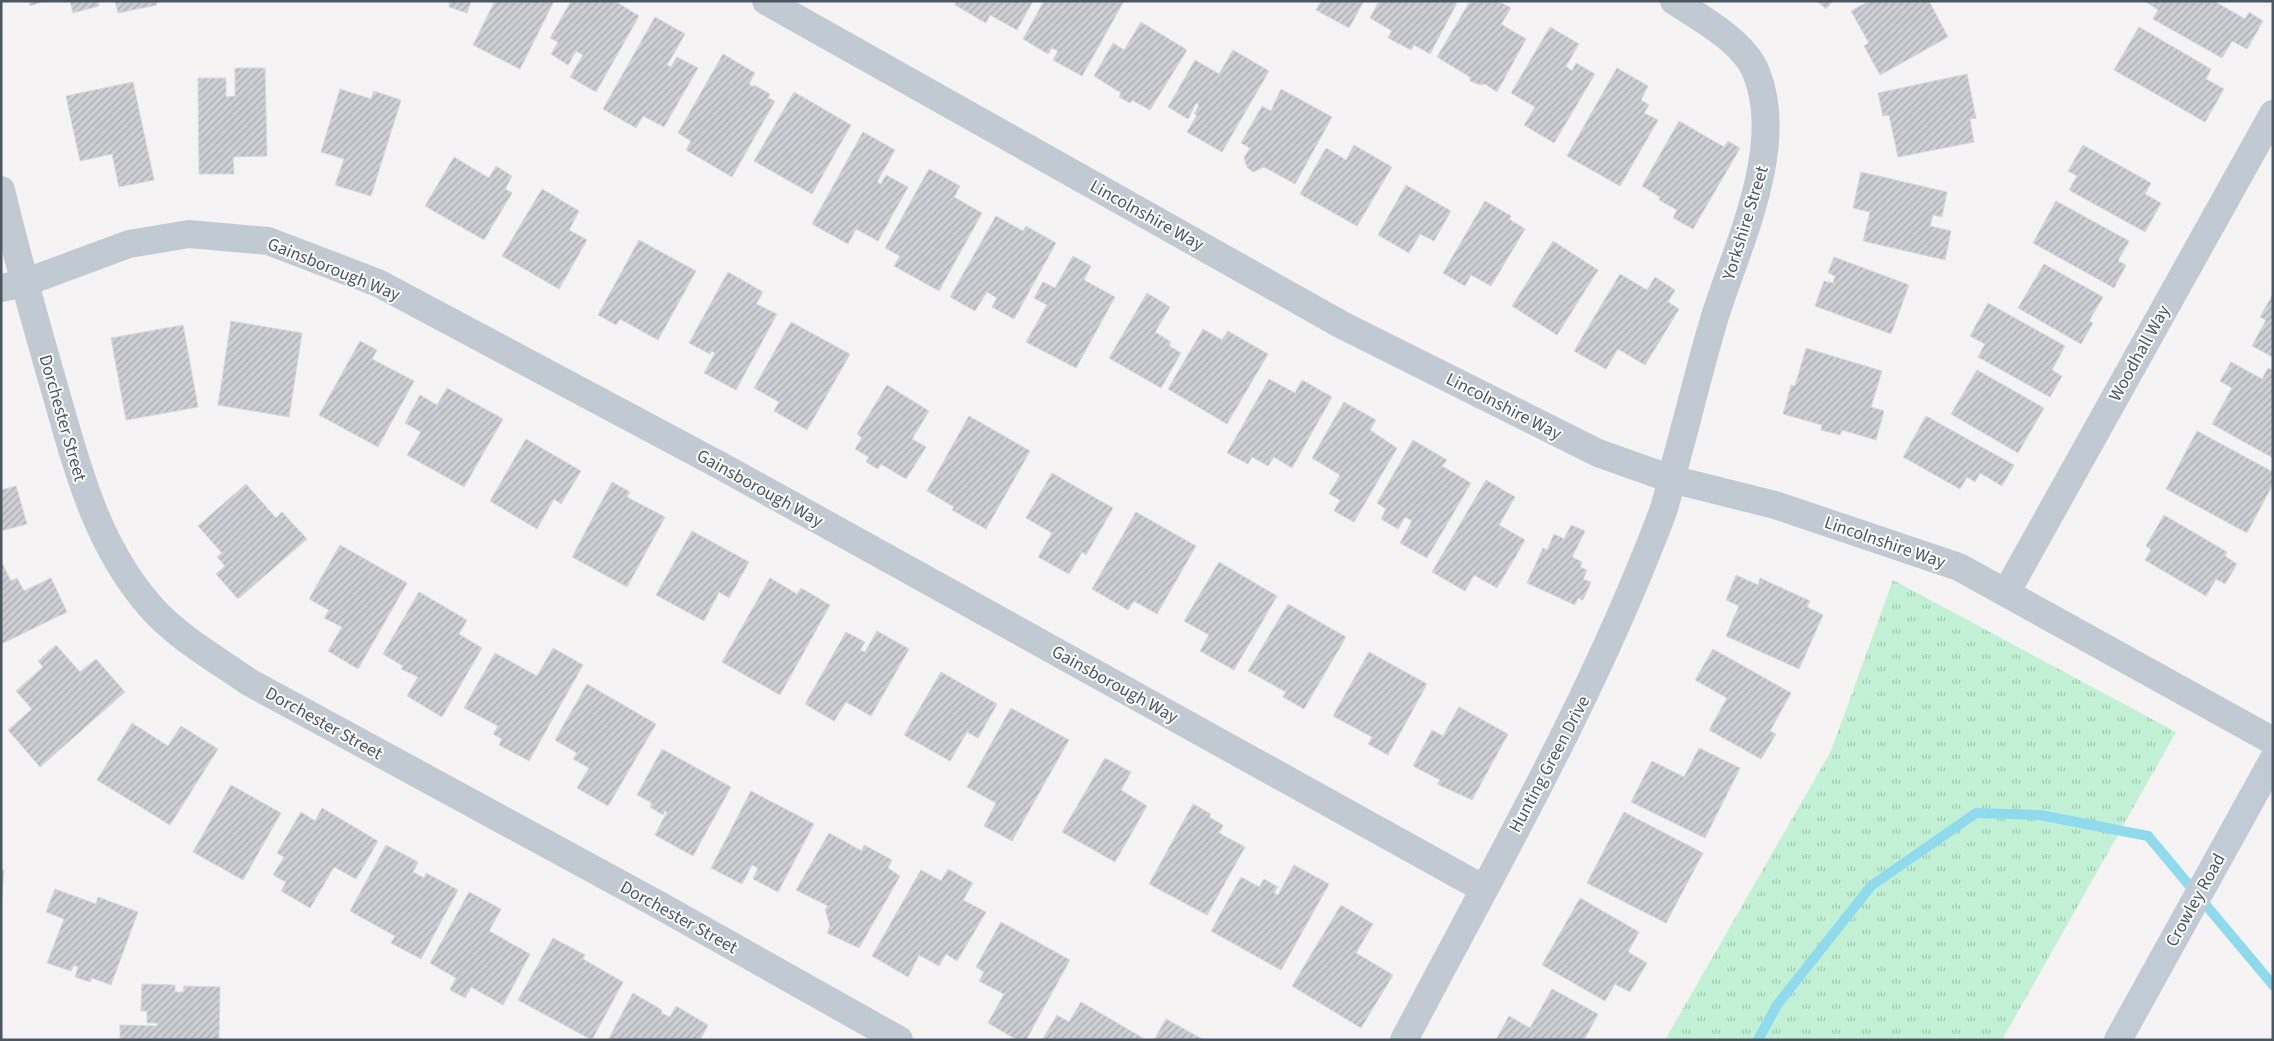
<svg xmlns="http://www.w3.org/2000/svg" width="2274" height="1041" viewBox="0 0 2274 1041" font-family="'Source Sans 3',sans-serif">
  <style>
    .grass { fill: url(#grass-tufts) }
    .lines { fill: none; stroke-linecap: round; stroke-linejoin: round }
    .stream { stroke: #90daee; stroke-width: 10 }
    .building { fill: url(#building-hatch); stroke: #d7d9de }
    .minor { stroke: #c1cad2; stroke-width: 28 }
    .secondary { stroke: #c1cbd6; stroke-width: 28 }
    .labels { text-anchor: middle; stroke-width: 4; stroke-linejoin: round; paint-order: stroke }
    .street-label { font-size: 18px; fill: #4a5661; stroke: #fff }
  </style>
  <defs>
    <pattern id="grass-tufts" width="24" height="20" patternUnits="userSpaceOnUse" patternTransform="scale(1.25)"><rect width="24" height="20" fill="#c3f1d5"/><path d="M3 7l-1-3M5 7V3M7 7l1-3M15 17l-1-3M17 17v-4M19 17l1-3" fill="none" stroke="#a0c6b0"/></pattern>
    <pattern id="building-hatch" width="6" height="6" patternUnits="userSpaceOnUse" patternTransform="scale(1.25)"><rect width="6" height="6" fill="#cdcfd5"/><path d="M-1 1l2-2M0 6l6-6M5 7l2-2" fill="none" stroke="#a8abb0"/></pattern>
  </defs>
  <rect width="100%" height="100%" fill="#f5f3f3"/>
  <!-- grass -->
  <path class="grass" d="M1893 580 2176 732 2002 1040H1665L1831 751Z"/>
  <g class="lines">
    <!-- stream -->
    <path class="stream" d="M1758 1040 1777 1005 1871 886 1976 813 2040 815 2148 836 2273 985"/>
  </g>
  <!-- building -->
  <path class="building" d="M29 1H45L30 6Z
    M70 1H98L99 6 73 13Z
    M115 1H156L157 5 118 13Z
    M450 1H471L467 13 449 7Z
    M495 1H554L520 69 473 45Z
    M571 1H615L639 16 596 92 570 77 583 55 576 51 568 65 551 54 558 42 550 38Z
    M957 1H1033L1017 30 990 15 986 23 955 5Z
    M1044 1H1124L1082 76 1053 60 1058 51 1052 48 1048 54 1023 39Z
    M1321 1H1364L1349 28 1316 10Z
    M1379 1H1458L1430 54 1414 45 1411 50 1388 38 1392 31 1370 18Z
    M1470 1H1498L1511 8 1501 24 1526 39 1497 92 1485 84 1480 85 1470 81V77L1437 57Z
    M1817 1H1833L1826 9Z
    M1869 1H1929L1948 37 1880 75 1864 46 1869 43 1851 11Z
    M2145 1H2214L2245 19 2249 12 2263 21 2247 49 2232 41 2222 58 2153 19 2158 10Z
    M655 17 685 34 667 65 671 67 677 57 698 68 664 127 643 116 636 128 603 109Z
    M1141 22 1187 50 1150 110 1132 100 1130 103 1119 97 1121 93 1094 76 1113 43 1124 50Z
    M1550 27 1579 44 1566 66 1572 71 1576 63 1595 74 1554 143 1524 125 1535 107 1511 93Z
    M2139 27 2211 69 2206 79 2224 89 2205 122 2114 70Z
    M1233 50 1269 71 1222 152 1187 132 1197 115 1194 114 1199 105 1196 103 1188 119 1168 107 1195 60 1219 74Z
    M723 54 755 73 749 84 753 87 754 85 770 94 768 98 775 101 732 177 686 150 691 141 678 133Z
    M235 68H265L267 156 233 157 234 174H199L198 78H226V97L235 96Z
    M1617 68 1648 86 1641 100 1649 105 1644 113 1658 120 1620 186 1567 156Z
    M1967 74 1976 118 1970 119 1974 142 1898 157 1889 115 1883 116 1878 93Z
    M133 82 154 180 119 187 112 154 80 161 66 96Z
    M340 89 371 99 374 91 401 100 371 196 335 185 344 159 321 152Z
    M1281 89 1332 117 1295 184 1264 167 1253 172 1247 167 1244 158 1250 148 1241 143 1262 106 1271 111Z
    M794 92 851 125 812 194 754 161Z
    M1679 121 1724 147 1728 141 1740 148 1693 229 1673 218 1677 210 1659 200 1660 197 1642 186Z
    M863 132 895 150 877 182 881 184 886 175 908 187 878 241 856 229 848 244 812 224Z
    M1354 145 1392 167 1357 226 1300 194 1326 148 1346 160Z
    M2083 145 2151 183 2145 194 2161 203 2145 232 2069 190 2077 176 2068 171Z
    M454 157 489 178 496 166 512 176 505 189 512 193 484 240 425 206Z
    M929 169 960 186 954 197 982 213 939 291 894 266 900 256 885 248Z
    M1861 172 1947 192 1942 217 1933 215 1930 226 1951 231 1945 260 1863 241 1870 212 1853 208Z
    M1406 185 1451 211 1434 241 1420 234 1409 253 1378 235Z
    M542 189 579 211 569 230 587 240 559 289 502 256Z
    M1485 201 1511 216 1509 219 1525 229 1491 286 1471 275 1465 286 1443 273Z
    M2056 201 2129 241 2118 261 2126 265 2114 288 2033 243Z
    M996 216 1023 231 1026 226 1056 243 1014 319 992 307 997 298 987 292 975 311 950 297Z
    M639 240 696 271 658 340 620 319 616 325 598 315Z
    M1553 241 1598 270 1557 335 1512 306Z
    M1073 256 1091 266 1084 280 1115 297 1076 368 1026 342 1047 305 1034 298 1043 282 1055 288Z
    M1834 257 1909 285 1891 334 1815 306 1824 281 1833 283 1835 276 1828 273Z
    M2044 264 2103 297 2089 321 2093 323 2081 344 2018 308Z
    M728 272 763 292 756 304 777 314 736 390 704 373 715 353 712 351 710 354 689 343Z
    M1620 274 1647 290 1655 277 1675 290 1668 302 1679 309 1645 365 1618 349 1606 369 1574 351Z
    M1147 293 1170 307 1155 332 1171 342 1169 346 1181 353 1161 388 1109 358Z
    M2273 294V357L2252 346 2266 320 2260 317Z
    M1988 303 2065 346 2052 370 2062 376 2050 397 1978 357 1985 344 1970 336Z
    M231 321 302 333 289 417 218 405Z
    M791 322 850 354 807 430 774 411 779 402 754 388Z
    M183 325 198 407 126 420 111 338Z
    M1203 329 1222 340 1228 331 1268 354 1227 424 1168 389Z
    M360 341 377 350 372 359 414 381 378 447 319 415Z
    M1806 348 1882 371 1871 407 1884 411 1876 440 1842 430 1840 435 1821 430 1822 425 1783 414 1791 385 1795 386Z
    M2231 362 2262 379 2268 368 2273 370V458L2212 424 2232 388 2220 381Z
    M1977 370 2044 408 2018 453 1951 414Z
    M1269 379 1295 393 1302 380 1332 397 1292 468 1274 457 1268 466 1252 457 1248 464 1227 453Z
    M887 385 929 411 912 439 926 447 906 479 881 464 878 469 866 462 869 457 855 449 862 438 857 434Z
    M447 388 503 419 464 487 407 455 421 432 405 423 420 395 437 405Z
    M1344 402 1376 420 1370 430 1397 448 1354 522 1334 511 1340 500 1329 494 1340 475 1312 458Z
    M969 416 1030 451 986 529 952 510 954 507 927 491Z
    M1926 416 2014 465 2002 486 1980 473 1975 482 1967 477 1960 489 1903 457Z
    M2197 431 2273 472V484L2247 533 2166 489Z
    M526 439 581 471 561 504 554 499 537 529 490 501Z
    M1413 440 1447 460 1442 466 1471 483 1427 558 1400 543 1412 521 1405 517 1398 529 1381 519 1386 509 1377 503Z
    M1052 473 1113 508 1086 555 1082 552 1069 574 1038 557 1052 533 1026 518Z
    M1486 480 1515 497 1499 525 1525 540 1497 588 1474 575 1465 591 1432 572Z
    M612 482 630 492 627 497 665 517 627 587 572 557Z
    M246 484 276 518 282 512 307 539 238 599 216 574 225 566 217 557 222 553 198 526Z
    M16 486 27 524 1 531V490Z
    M1136 512 1196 546 1157 614 1134 601 1128 610 1092 589Z
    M2164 515 2227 552 2225 556 2237 564 2225 584 2216 579 2206 596 2145 560 2151 550 2146 546Z
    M1571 525 1585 531 1572 557 1582 562 1580 567 1587 570 1583 579 1591 582 1583 600 1578 598 1575 605 1527 583 1543 548 1547 550 1554 534 1564 539Z
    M692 531 749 562 729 598 719 592 704 621 656 595Z
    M340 545 407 583 358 669 328 651 342 627 324 618 329 610 309 599Z
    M1 561 11 581 17 578 24 591 51 578 67 612 1 644Z
    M1219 562 1277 596 1234 670 1200 651 1209 635 1184 621Z
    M1736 575 1758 585 1760 578 1810 601 1807 607 1823 615 1799 669 1726 636 1739 606 1726 600Z
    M770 578 797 594 801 588 830 605 780 695 722 662Z
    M419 592 467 620 459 634 482 648 442 717 407 696 418 677 401 669 403 666 383 654Z
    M1288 604 1346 637 1304 709 1283 697 1286 692 1248 671Z
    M877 631 909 649 871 716 846 702 834 721 805 704 846 632 865 642 860 650 865 652Z
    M56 645 80 672 96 659 125 692 40 767 8 730 32 709 16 691 43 667 38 661Z
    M553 648 583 665 529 761 499 745 502 739 493 734 498 726 464 708 495 653 537 676Z
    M1713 649 1791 693 1770 731 1776 734 1761 759 1709 730 1727 698 1695 680Z
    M1369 652 1427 684 1388 755 1368 744 1372 737 1333 716Z
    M941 672 997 704 978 738 967 732 950 761 904 735Z
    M587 684 656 724 608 806 577 788 589 768 573 759 577 753 555 740Z
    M1459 707 1508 734 1472 800 1437 784 1440 780 1413 766 1432 730 1443 736Z
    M1011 708 1069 740 1012 841 984 826 996 803 967 787Z
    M132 723 168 746 181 726 218 749 170 825 97 780Z
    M1699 748 1740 768 1705 838 1631 802 1652 761 1684 777Z
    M662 749 731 787 693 856 655 835 667 812 665 811 663 815 650 807 652 803 637 795Z
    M1105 758 1131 772 1121 790 1147 806 1115 862 1062 832Z
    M231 785 281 813 243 880 193 852Z
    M751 791 814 824 778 892 753 879 758 868 752 865 742 884 711 868Z
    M1193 804 1211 814 1209 817 1223 825 1219 833 1245 847 1207 915 1149 884Z
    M322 808 378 841 356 879 334 867 310 908 281 891 286 882 273 875 284 857 277 853 301 812 315 821Z
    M1624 812 1703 853 1666 923 1587 883Z
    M829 833 862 851 864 845 892 860 888 868 900 876 859 948 827 933 830 926 825 909 828 906 796 890Z
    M386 845 418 862 413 872 424 878 426 873 458 890 421 959 391 943 395 936 350 911Z
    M1294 865 1329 884 1281 970 1211 931 1241 877 1259 887 1264 879 1278 887 1274 893 1278 895Z
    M948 869 973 883 963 900 986 912 957 961 946 954 939 966 919 955 908 977 872 956 921 870 941 881Z
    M1 870H4L1 908Z
    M55 889 96 904 98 897 138 912 111 985 92 978 90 982 75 977 78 967 74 965 71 971 47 963 64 919 46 912Z
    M469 892 501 909 489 931 530 954 503 1005 471 987 465 998 450 990 456 978 430 963Z
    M1580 898 1639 932 1628 952 1647 963 1630 992 1615 984 1605 1001 1542 965Z
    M1341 905 1373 924 1356 953 1393 975 1361 1028 1292 986Z
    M1001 922 1070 960 1026 1040H1017L988 1023 1004 994 979 981 984 972 976 967Z
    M553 938 585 955 583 959 623 982 592 1040 518 1000Z
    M142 984 175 985V992H183L184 986 220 987 219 1040H120V1025L157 1026V1023H147V1011H141Z
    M1552 989 1598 1014 1584 1040H1496L1509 1016 1530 1028Z
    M633 993 662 1010 661 1013 670 1017 676 1006 708 1025 700 1040H608Z
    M1081 1002 1143 1038 1142 1040H1042L1057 1015 1069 1022Z
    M1166 1019 1204 1040H1154Z"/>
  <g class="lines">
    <!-- minor -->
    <path class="minor" d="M766 1 1342 325 1598 453 1671 479 1775 505 1959 567 2273 741
      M1 190C17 257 36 324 55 390 77 467 96 544 150 606 177 637 216 659 249 682L659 905 899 1040
      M1 288 24 283 129 244 189 234 268 241 378 283 723 467 1484 889
      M2006 593 2273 114
      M1404 1040C1495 867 1593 697 1662 514 1668 498 1671 481 1675 464 1689 414 1701 362 1716 313 1739 242 1786 145 1756 72 1744 42 1701 18 1674 1"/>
    <!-- secondary -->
    <path class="secondary" d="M2118 1040 2273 760"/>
  </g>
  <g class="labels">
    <!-- street labels -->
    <g class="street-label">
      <text transform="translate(1147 215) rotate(29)" y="6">Lincolnshire Way</text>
      <text transform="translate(1745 223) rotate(-73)" y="6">Yorkshire Street</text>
      <text transform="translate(334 269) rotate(22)" y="6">Gainsborough Way</text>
      <text transform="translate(2139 353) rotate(-61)" y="6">Woodhall Way</text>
      <text transform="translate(1504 406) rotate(27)" y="6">Lincolnshire Way</text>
      <text transform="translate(63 418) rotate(74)" y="6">Dorchester Street</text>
      <text transform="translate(760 488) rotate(29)" y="6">Gainsborough Way</text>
      <text transform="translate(1885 542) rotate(19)" y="6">Lincolnshire Way</text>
      <text transform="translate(1115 684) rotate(29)" y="6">Gainsborough Way</text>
      <text transform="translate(324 723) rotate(29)" y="6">Dorchester Street</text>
      <text transform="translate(1549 764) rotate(-62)" y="6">Hunting Green Drive</text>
      <text transform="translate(2195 900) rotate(-61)" y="6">Crowley Road</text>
      <text transform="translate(679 917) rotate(29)" y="6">Dorchester Street</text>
    </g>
  </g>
  <!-- border -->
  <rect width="2274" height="1041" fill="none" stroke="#4a5661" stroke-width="5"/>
</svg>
